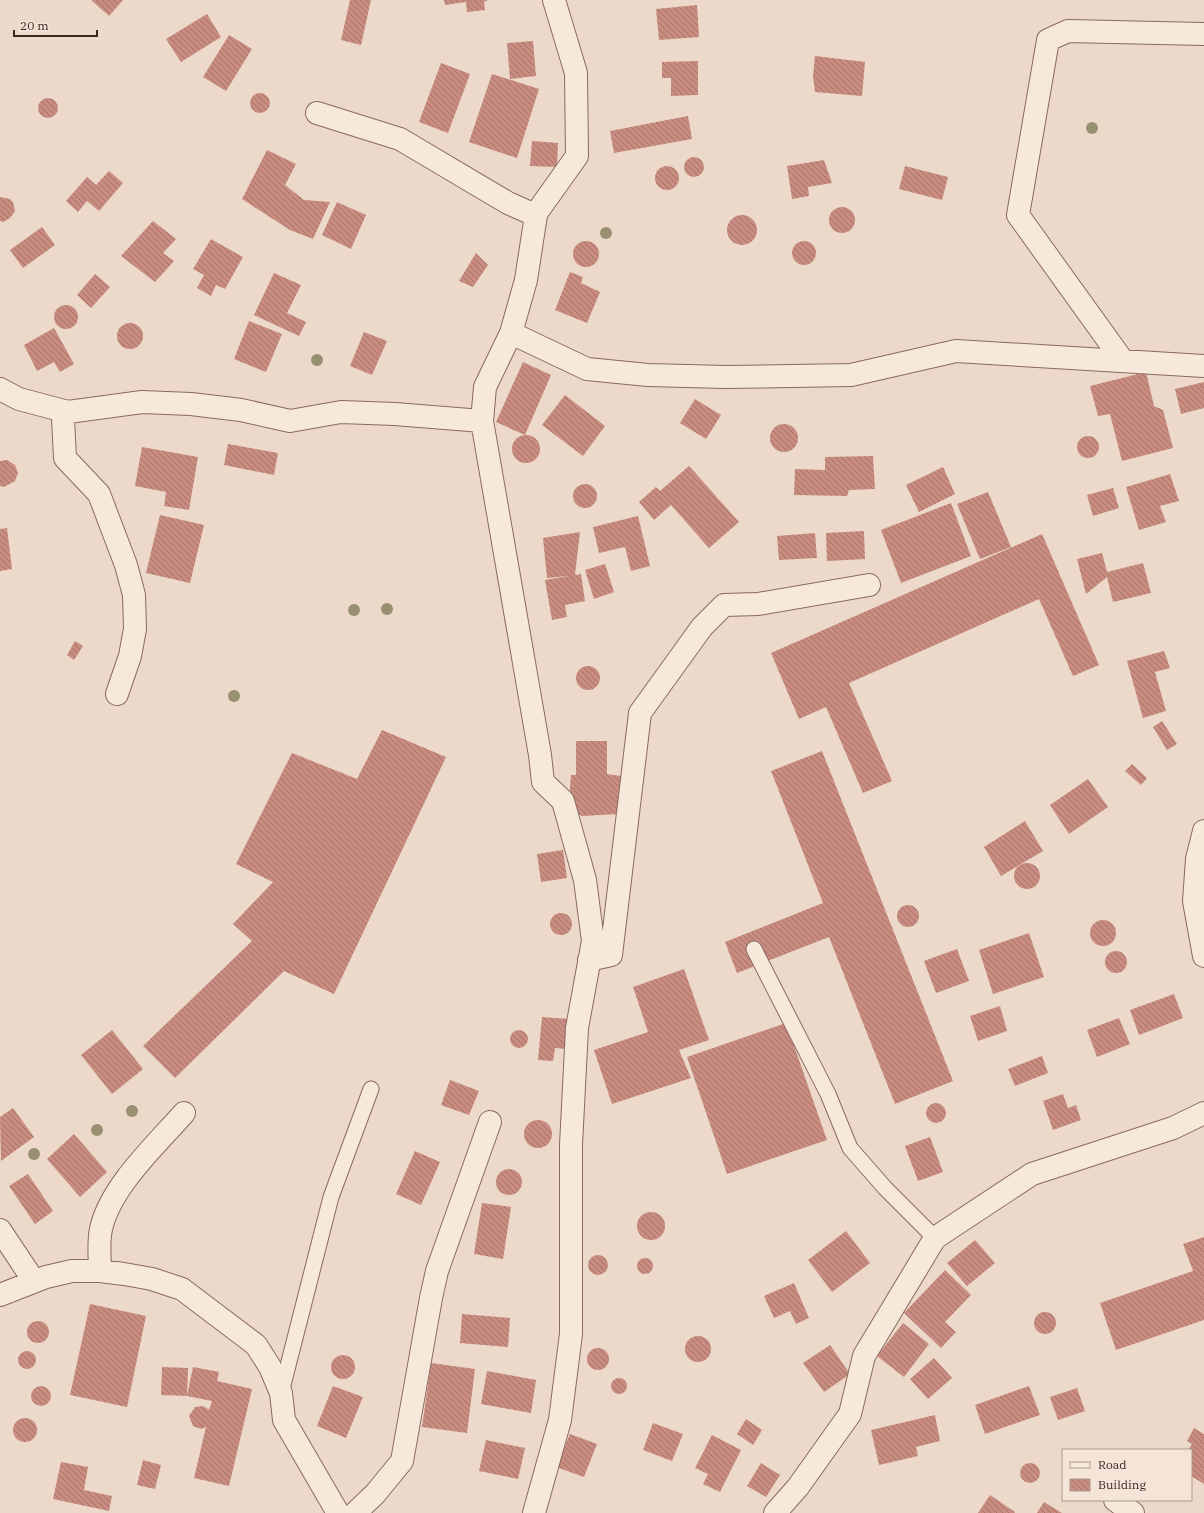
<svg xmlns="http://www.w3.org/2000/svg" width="1204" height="1513" viewBox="0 0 1204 1513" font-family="'IBM Plex Serif',serif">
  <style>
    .building { fill: url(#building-back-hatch) }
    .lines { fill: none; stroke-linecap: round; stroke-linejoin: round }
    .service-casing { stroke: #886a5e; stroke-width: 17 }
    .minor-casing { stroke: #886a5e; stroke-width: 24 }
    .service { stroke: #f7e8dc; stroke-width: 15 }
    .minor { stroke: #f7e8dc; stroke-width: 22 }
    .tree { fill: #999071 }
  </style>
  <defs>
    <pattern id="building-back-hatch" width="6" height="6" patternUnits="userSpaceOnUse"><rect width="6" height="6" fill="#c98c81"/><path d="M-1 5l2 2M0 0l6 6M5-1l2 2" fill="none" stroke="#a47269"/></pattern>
  </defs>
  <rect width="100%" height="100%" fill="#edd9c9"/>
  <!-- building -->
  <path class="building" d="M91 0H123L109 16Z
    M350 0H371L361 45 341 40Z
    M444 0H488L484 2 485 10 467 12 466 2 445 5Z
    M697 5 699 37 659 40 656 9Z
    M207 14 221 37 181 62 166 39Z
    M229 35 252 49 226 91 203 77Z
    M533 41 536 76 510 79 507 43Z
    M815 56 865 62 862 96 815 92 813 76Z
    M698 61V95L671 96V78H662V62Z
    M441 63 470 74 448 133 419 122Z
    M492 74 539 89 517 158 469 142Z
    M250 103a10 10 0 1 1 20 0a10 10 0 1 1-20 0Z
    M38 108a10 10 0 1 1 20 0a10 10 0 1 1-20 0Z
    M688 116 692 139 614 153 610 131Z
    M532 141 558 143 557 167 530 166Z
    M267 150 296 164 285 185 304 200 330 202 313 239 290 230 242 199Z
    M684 167a10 10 0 1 1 20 0a10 10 0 1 1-20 0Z
    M824 160 832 183 808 187 809 196 792 199 787 166Z
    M655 178a12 12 0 1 1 24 0a12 12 0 1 1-24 0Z
    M905 166 948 177 942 200 899 189Z
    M109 171 123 183 99 211 87 201 78 212 66 201 87 177 96 185Z
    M0 197 10 199 13 202 15 211 10 218 3 222 0 221Z
    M337 202 366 215 351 249 322 235Z
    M829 220a13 13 0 1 1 26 0a13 13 0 1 1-26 0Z
    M727 230a15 15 0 1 1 30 0a15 15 0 1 1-30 0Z
    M153 221 176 239 163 253 174 261 155 282 121 256Z
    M42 227 55 245 23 268 10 250Z
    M211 239 243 257 225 289 216 285 211 296 197 288 204 275 193 269Z
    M792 253a12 12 0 1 1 24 0a12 12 0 1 1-24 0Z
    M573 254a13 13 0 1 1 26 0a13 13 0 1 1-26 0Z
    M476 253 488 265 473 287 459 281Z
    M570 272 583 277 581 283 600 292 587 323 555 310Z
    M274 273 301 285 287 313 306 322 299 336 254 315Z
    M95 274 110 287 91 308 77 295Z
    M54 317a12 12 0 1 1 24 0a12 12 0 1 1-24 0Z
    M249 321 282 334 266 372 234 359Z
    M117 336a13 13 0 1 1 26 0a13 13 0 1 1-26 0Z
    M54 328 74 364 60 372 54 362 37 371 24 345Z
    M364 332 387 341 372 375 350 366Z
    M523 362 551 375 525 435 496 422Z
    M1146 372 1154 406 1163 410 1173 448 1122 461 1110 414 1098 416 1090 386Z
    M1204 382V408L1181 414 1175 389Z
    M565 395 605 426 583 456 542 425Z
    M695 399 721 415 706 439 680 423Z
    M770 438a14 14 0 1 1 28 0a14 14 0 1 1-28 0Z
    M512 449a14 14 0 1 1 28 0a14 14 0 1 1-28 0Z
    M1077 447a11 11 0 1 1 22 0a11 11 0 1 1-22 0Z
    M228 444 278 453 274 475 224 465Z
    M142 447 198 457 189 510 164 506 166 492 135 486Z
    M873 456 875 489 849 490 847 496 794 495 795 469 825 470V457Z
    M7 460 15 465 18 473 15 481 4 487 0 486V461Z
    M689 466 739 522 709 548 671 505 654 520 639 502 656 487 660 491Z
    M943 467 955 494 919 512 906 485Z
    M1170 474 1179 501 1160 506 1166 522 1139 530 1126 487Z
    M573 496a12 12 0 1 1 24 0a12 12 0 1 1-24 0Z
    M1113 488 1119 508 1093 516 1087 495Z
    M988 492 1011 547 980 559 957 504Z
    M951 503 971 556 901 583 881 530Z
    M160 515 204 525 190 583 146 573Z
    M638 516 650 566 631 571 625 547 599 553 593 527Z
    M7 528 12 569 0 571V529Z
    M864 531 865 559 827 561 826 533Z
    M580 532 575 575 581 574 585 601 565 605 567 617 552 620 545 580 569 576 547 578 543 538Z
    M815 533 817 558 779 560 777 536Z
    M1042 534 1099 665 1073 676 1039 599 849 683 892 781 863 793 826 707 799 719 771 653Z
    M1102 553 1107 572 1143 563 1151 593 1113 602 1107 577 1086 594 1077 559Z
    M605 564 614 592 594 599 585 570Z
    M75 641 83 646 74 660 67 655Z
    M1164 651 1170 668 1155 672 1166 711 1143 718 1127 661Z
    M576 678a12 12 0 1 1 24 0a12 12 0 1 1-24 0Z
    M1162 721 1177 744 1167 750 1153 727Z
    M382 730 446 757 334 994 284 971 175 1078 143 1046 252 941 233 924 273 882 236 864 292 753 357 779Z
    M576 741H607V774L621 776 619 814 582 816 572 810 569 800 571 775H576Z
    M822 751 953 1081 895 1104 829 937 737 973 725 942 823 903 771 771Z
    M1132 764 1147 778 1141 785 1125 771Z
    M1088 779 1108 807 1069 834 1050 805Z
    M1025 821 1043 851 1001 876 984 847Z
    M563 850 567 878 541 882 537 854Z
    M1014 876a13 13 0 1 1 26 0a13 13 0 1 1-26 0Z
    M897 916a11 11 0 1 1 22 0a11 11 0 1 1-22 0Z
    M550 924a11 11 0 1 1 22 0a11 11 0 1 1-22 0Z
    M1090 933a13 13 0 1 1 26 0a13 13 0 1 1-26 0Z
    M1029 933 1044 977 993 994 979 950Z
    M957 949 969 981 936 993 924 961Z
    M1105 962a11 11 0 1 1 22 0a11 11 0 1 1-22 0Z
    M684 969 709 1040 679 1050 691 1078 612 1104 594 1050 648 1032 633 987Z
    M1174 994 1183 1018 1139 1035 1130 1010Z
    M1000 1006 1007 1031 978 1041 970 1016Z
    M542 1017 569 1019 567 1049 555 1048 553 1061 538 1060Z
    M1119 1018 1130 1044 1097 1057 1087 1030Z
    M786 1023 827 1140 727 1174 687 1057Z
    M510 1039a9 9 0 1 1 18 0a9 9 0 1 1-18 0Z
    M112 1030 143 1069 112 1094 81 1055Z
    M1042 1056 1048 1073 1015 1086 1008 1069Z
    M450 1080 479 1091 469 1115 441 1105Z
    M1063 1094 1068 1108 1076 1105 1081 1120 1053 1130 1043 1101Z
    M926 1113a10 10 0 1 1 20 0a10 10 0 1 1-20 0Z
    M13 1108 34 1137 1 1161 0 1117Z
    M524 1134a14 14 0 1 1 28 0a14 14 0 1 1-28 0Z
    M74 1134 107 1172 80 1197 47 1159Z
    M930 1137 943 1172 918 1181 905 1146Z
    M415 1151 440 1162 421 1205 396 1194Z
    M496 1182a13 13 0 1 1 26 0a13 13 0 1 1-26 0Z
    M28 1174 53 1211 35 1224 9 1186Z
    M482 1203 511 1207 503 1259 474 1254Z
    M637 1226a14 14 0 1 1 28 0a14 14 0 1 1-28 0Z
    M846 1231 870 1263 832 1292 808 1260Z
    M1204 1237V1320L1116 1350 1100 1303 1193 1271 1183 1244Z
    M975 1240 995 1263 967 1286 947 1263Z
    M588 1265a10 10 0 1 1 20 0a10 10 0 1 1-20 0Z
    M637 1266a8 8 0 1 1 16 0a8 8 0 1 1-16 0Z
    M945 1270 971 1295 945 1322 956 1332 941 1348 904 1313Z
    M794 1283 809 1318 796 1324 790 1311 774 1318 764 1296Z
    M90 1304 146 1316 127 1407 70 1395Z
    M1034 1323a11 11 0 1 1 22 0a11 11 0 1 1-22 0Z
    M462 1314 510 1318 508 1347 460 1343Z
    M27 1332a11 11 0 1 1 22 0a11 11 0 1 1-22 0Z
    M903 1323 929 1344 904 1377 877 1356Z
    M685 1349a13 13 0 1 1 26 0a13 13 0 1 1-26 0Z
    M830 1345 850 1374 824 1392 803 1363Z
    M587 1359a11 11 0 1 1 22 0a11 11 0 1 1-22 0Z
    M18 1360a9 9 0 1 1 18 0a9 9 0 1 1-18 0Z
    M331 1367a12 12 0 1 1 24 0a12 12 0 1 1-24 0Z
    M934 1358 952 1378 928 1399 910 1379Z
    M431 1363 475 1369 467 1433 422 1427Z
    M162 1367 188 1368 187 1396 161 1395Z
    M193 1367 219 1372 217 1381 252 1389 229 1486 194 1478 206 1427 201 1429 193 1426 189 1416 195 1407 203 1406 209 1410 212 1401 187 1396Z
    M487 1371 536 1380 531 1413 481 1404Z
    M611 1386a8 8 0 1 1 16 0a8 8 0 1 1-16 0Z
    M333 1386 363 1397 346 1438 317 1426Z
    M1029 1386 1040 1415 985 1434 975 1405Z
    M31 1396a10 10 0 1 1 20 0a10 10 0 1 1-20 0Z
    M1077 1388 1085 1411 1058 1420 1050 1397Z
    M935 1415 940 1441 916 1447 918 1456 879 1465 871 1430Z
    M13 1430a12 12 0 1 1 24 0a12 12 0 1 1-24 0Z
    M746 1419 762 1430 753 1445 737 1434Z
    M653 1423 683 1434 672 1461 643 1450Z
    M1194 1428 1204 1434V1484L1191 1476V1450H1188L1192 1444 1187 1441Z
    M570 1434 597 1444 584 1477 556 1467Z
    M712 1435 741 1450 720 1492 703 1484 708 1474 695 1468Z
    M486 1440 525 1448 518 1479 479 1471Z
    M143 1460 161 1465 155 1489 137 1485Z
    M61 1462 88 1467 84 1490 112 1496 109 1511 53 1499Z
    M1020 1473a10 10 0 1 1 20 0a10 10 0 1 1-20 0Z
    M761 1463 780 1475 766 1497 747 1486Z
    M990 1495 1015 1512 1014 1513H978Z
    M1044 1502 1062 1513H1037Z"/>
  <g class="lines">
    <defs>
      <path id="service" d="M754 949 828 1094 850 1148 885 1188 935 1238
        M281 1393 331 1197 371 1089"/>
      <path id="minor" d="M317 113 400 139 508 203 535 215
        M511 333 587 369 648 375 726 377 851 375 956 351 1204 366
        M1123 361 1018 215 1048 40 1068 31 1204 34
        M0 389 19 399 68 412 142 402 191 404 241 410 290 421 341 412 395 414 482 421
        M68 412 63 419 65 458 99 494 126 565 134 595 135 629 130 656 117 694
        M1204 831 1197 859 1194 901 1204 956
        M589 960 611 955 640 713 702 627 724 605 758 604 869 585
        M0 1230 34 1281
        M100 1271C100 1258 98 1242 101 1229 110 1187 156 1145 184 1113
        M0 1295 46 1277 72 1271H100L124 1274 152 1279 182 1289 256 1345 270 1367 281 1393 284 1420 338 1513
        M1115 1500 1133 1513
        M355 1513 375 1494 402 1461 431 1298 437 1271 490 1122
        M534 1513 560 1420 571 1334V1145L577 1028 593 941 585 880 563 801 543 782 540 755 482 421 485 387 511 333 526 280 536 215H535L577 156 576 73 554 0
        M775 1513 798 1487 850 1414 864 1356 935 1238 1032 1174 1173 1128 1204 1113"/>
    </defs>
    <!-- service casing -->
    <use href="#service" class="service-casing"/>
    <!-- minor casing -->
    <use href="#minor" class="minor-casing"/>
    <!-- service -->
    <use href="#service" class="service"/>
    <!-- minor -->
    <use href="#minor" class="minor"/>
  </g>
  <!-- trees -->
  <g class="tree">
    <circle cx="1092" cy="128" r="6"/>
    <circle cx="606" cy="233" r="6"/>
    <circle cx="317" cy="360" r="6"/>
    <circle cx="387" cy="609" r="6"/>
    <circle cx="354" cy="610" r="6"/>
    <circle cx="234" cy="696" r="6"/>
    <circle cx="132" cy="1111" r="6"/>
    <circle cx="97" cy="1130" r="6"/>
    <circle cx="34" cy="1154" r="6"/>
  </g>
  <!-- legend -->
  <rect x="1062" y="1449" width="130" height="52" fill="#f4e5d8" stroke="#a9998f"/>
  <rect x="1070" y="1462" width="20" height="6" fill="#f7e8dc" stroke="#a9998f"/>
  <text x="1098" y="1469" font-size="12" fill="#392721">Road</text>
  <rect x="1070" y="1479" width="20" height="12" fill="url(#building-back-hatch)" stroke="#a9998f"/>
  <text x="1098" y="1489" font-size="12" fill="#392721">Building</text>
  <!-- scale -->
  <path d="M14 30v6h83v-6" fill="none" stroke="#392721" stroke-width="2"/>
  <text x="20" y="30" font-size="12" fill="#392721" stroke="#f4e5d8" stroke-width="3" paint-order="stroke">20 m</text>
</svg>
